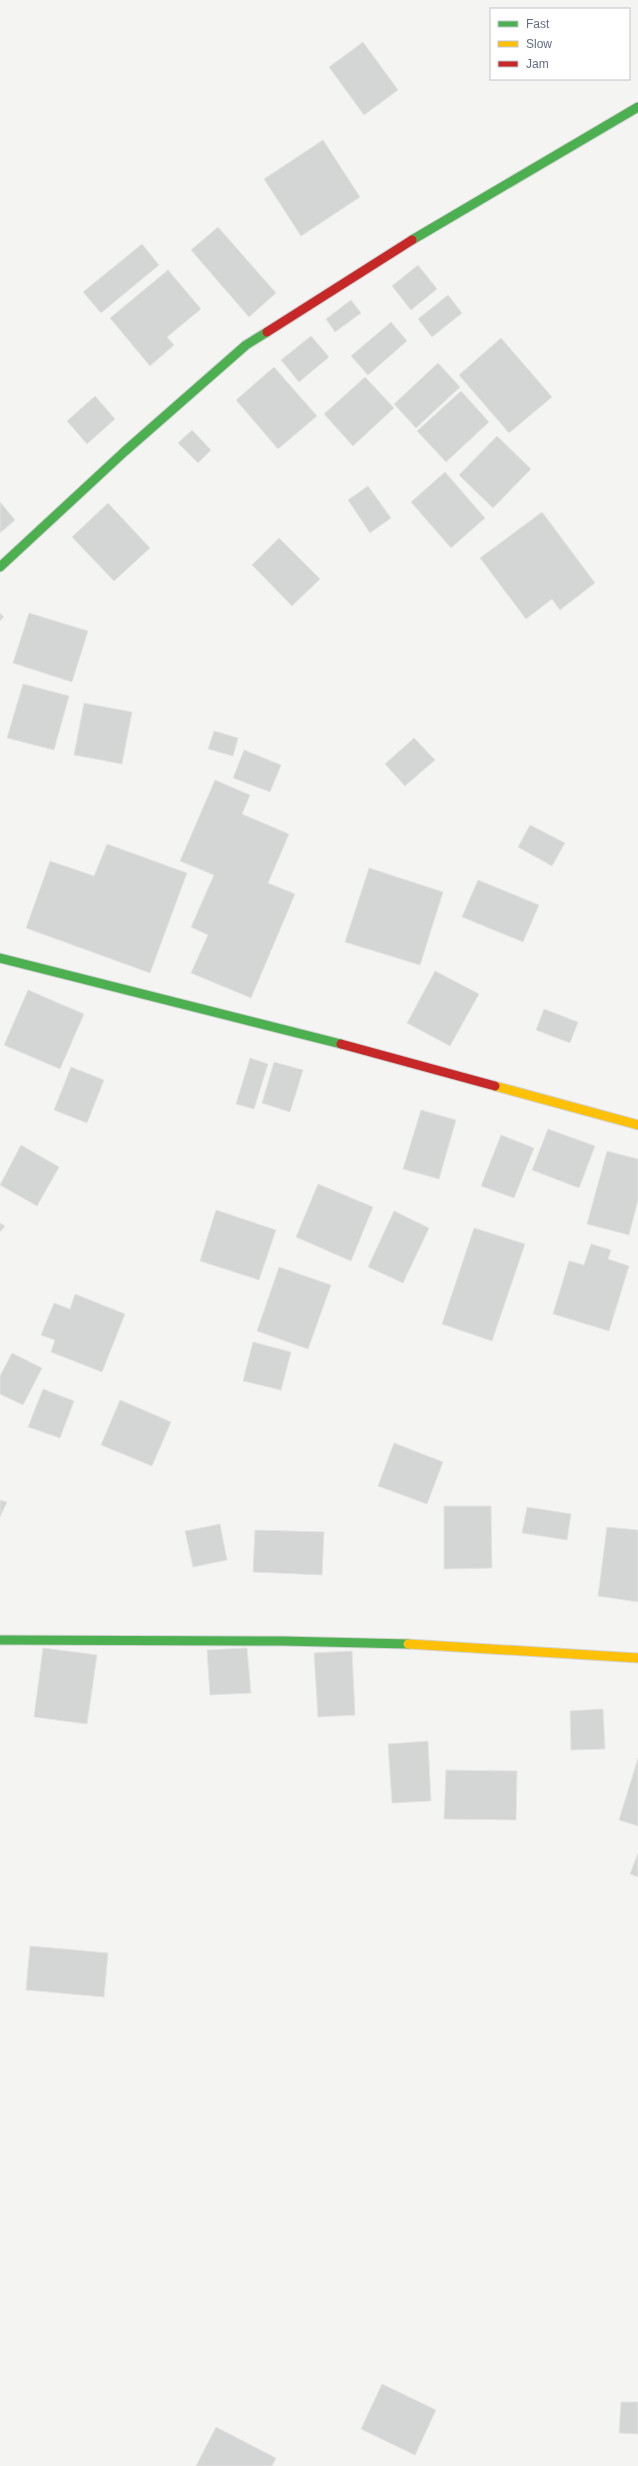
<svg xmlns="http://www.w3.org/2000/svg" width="638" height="2466" viewBox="0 0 638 2466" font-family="Helvetica,sans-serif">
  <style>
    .building { fill: #d4d5d5; stroke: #e4e4e2 }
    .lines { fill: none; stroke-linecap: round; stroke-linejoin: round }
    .fast-casing { stroke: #d2d3d4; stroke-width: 11 }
    .slow-casing { stroke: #d2d3d4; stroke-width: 11 }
    .jam-casing { stroke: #d2d3d4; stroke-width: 11 }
    .fast { stroke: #4caf50; stroke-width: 9 }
    .slow { stroke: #ffc107; stroke-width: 9 }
    .jam { stroke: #c62828; stroke-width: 9 }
  </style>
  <rect width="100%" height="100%" fill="#f4f5f2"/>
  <!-- building -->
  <path class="building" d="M363 42 398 90 364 115 329 67Z
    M323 140 360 197 301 236 264 179Z
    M218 227 276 293 249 317 191 250Z
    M142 244 159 265 101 313 83 292Z
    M418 265 437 289 411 310 392 286Z
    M168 270 201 309 167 337 174 345 150 366 110 318Z
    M448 295 462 313 432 337 418 319Z
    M351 300 361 313 335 332 326 319Z
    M391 322 407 341 368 375 351 356Z
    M311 336 329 357 299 382 281 360Z
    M501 338 552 397 509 433 459 375Z
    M438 363 460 387 416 428 394 404Z
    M274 367 317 416 278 449 236 400Z
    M365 377 394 408 353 446 324 414Z
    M461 391 489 422 446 462 417 431Z
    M95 396 115 419 87 444 67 421Z
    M192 430 211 450 198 463 178 443Z
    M497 436 531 469 493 508 459 475Z
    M445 472 485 518 451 548 411 502Z
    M368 486 391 518 370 533 348 500Z
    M0 502 15 520 0 533Z
    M108 503 150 548 114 581 72 537Z
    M542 512 595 583 560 610 552 599 526 619 480 558Z
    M279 538 320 579 292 606 252 565Z
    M0 613 4 617 0 621Z
    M29 613 88 631 72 682 13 663Z
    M23 684 69 696 54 750 7 738Z
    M84 703 132 712 122 764 74 755Z
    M214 731 238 738 233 756 208 749Z
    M414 738 435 760 405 786 385 764Z
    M244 750 281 765 270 792 233 778Z
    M215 780 250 795 242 814 289 834 268 883 295 894 251 998 191 973 208 935 191 927 214 875 180 861Z
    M530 825 565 843 552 866 518 847Z
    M107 844 187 873 150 973 26 928 50 861 94 876Z
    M369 868 443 892 420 965 345 942Z
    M478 880 539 905 523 942 462 917Z
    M435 971 479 994 450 1046 407 1023Z
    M28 990 84 1014 60 1069 4 1045Z
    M544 1009 578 1022 570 1043 536 1030Z
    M250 1058 268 1064 254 1109 236 1104Z
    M274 1062 303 1070 290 1112 262 1103Z
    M71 1067 104 1080 87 1123 54 1110Z
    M421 1110 456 1120 439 1179 403 1169Z
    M548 1129 595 1146 579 1188 532 1170Z
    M501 1135 534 1148 514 1198 481 1186Z
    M21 1145 59 1167 37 1206 0 1185Z
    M607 1151 638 1159V1200L629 1235 587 1224Z
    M318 1184 373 1207 351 1261 296 1237Z
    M216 1210 276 1230 259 1280 200 1261Z
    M394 1211 429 1228 403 1283 368 1267Z
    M0 1223 5 1226 0 1232Z
    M474 1228 525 1244 492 1341 442 1324Z
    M591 1244 611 1250 608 1259 629 1266 609 1331 553 1314 569 1261 584 1265Z
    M279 1267 331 1285 308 1349 257 1331Z
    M75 1294 125 1314 102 1372 51 1352 55 1340 41 1335 54 1303 70 1309Z
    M253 1342 291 1352 281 1390 243 1381Z
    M12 1353 42 1368 23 1405 0 1394V1376Z
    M43 1389 74 1401 60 1438 28 1427Z
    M120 1400 171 1422 152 1466 101 1445Z
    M394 1443 443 1462 427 1504 378 1486Z
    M0 1500 7 1502 0 1517Z
    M444 1506H491L492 1568 444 1569Z
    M527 1507 571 1514 567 1540 522 1533Z
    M220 1524 227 1560 193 1567 185 1531Z
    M607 1527 638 1530V1602L598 1596Z
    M255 1530 324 1532 322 1575 253 1572Z
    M43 1648 97 1655 87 1724 34 1717Z
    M247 1648 251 1693 210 1695 207 1650Z
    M352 1651 355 1715 318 1717 314 1653Z
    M603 1709 605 1749 571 1750 570 1711Z
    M428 1741 431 1801 392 1803 388 1744Z
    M638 1758V1826L619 1820Z
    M446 1770 517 1771 516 1820 444 1819Z
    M638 1853V1877L630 1874Z
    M30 1946 108 1953 104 1997 26 1990Z
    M382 2384 436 2410 415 2455 361 2429Z
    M621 2402H638V2434L619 2433Z
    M216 2427 276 2458 272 2466H196Z"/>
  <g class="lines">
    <defs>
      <path id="fast" d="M412 240 638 107
        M0 567 124 452 246 345 267 332
        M0 958 341 1044
        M0 1640 282 1641 408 1644"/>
      <path id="slow" d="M495 1086 638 1125
        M408 1644 638 1658"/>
      <path id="jam" d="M267 332 412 240
        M341 1044 495 1086"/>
    </defs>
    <!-- fast casing -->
    <use href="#fast" class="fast-casing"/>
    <!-- slow casing -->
    <use href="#slow" class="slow-casing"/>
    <!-- jam casing -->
    <use href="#jam" class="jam-casing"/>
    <!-- fast -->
    <use href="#fast" class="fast"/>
    <!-- slow -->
    <use href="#slow" class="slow"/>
    <!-- jam -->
    <use href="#jam" class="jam"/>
  </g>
  <!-- legend -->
  <rect x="490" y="8" width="140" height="72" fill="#ffffff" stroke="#c0c4ce"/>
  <rect x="498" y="21" width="20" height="6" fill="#4caf50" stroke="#c0c4ce"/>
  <text x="526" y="28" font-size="12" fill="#626c85">Fast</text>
  <rect x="498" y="41" width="20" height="6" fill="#ffc107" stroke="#c0c4ce"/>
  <text x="526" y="48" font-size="12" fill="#626c85">Slow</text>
  <rect x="498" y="61" width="20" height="6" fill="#c62828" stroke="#c0c4ce"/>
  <text x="526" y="68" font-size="12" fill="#626c85">Jam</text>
</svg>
